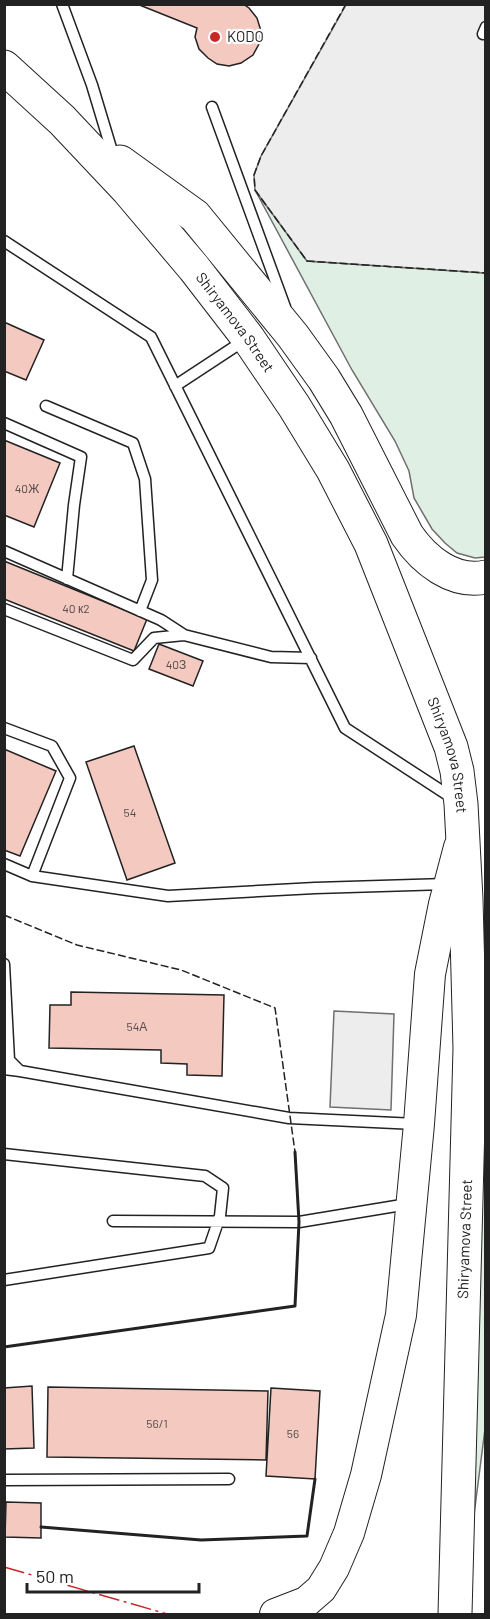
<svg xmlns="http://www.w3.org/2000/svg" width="490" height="1619" viewBox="0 0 490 1619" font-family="Barlow,sans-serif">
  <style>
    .green { fill: #e0efe3; stroke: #6f6f6f; stroke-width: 1.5 }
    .parking { fill: #ededed; stroke: #6f6f6f; stroke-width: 1.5 }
    .building { fill: #f3c9c0; stroke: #222; stroke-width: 1.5 }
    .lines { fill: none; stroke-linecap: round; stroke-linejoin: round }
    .lane-casing { stroke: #222; stroke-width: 13 }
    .secondary-casing { stroke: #222; stroke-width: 32 }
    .primary-casing { stroke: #222; stroke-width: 35 }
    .lane { stroke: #fff; stroke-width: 10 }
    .secondary { stroke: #fff; stroke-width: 30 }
    .primary { stroke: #fff; stroke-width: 33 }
    .fence { stroke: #222; stroke-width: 1.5; stroke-dasharray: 8 3; stroke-linecap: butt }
    .wall { stroke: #222; stroke-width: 3 }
    .power { stroke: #c62828; stroke-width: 1.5; stroke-dasharray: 21 4.5 3 4.5; stroke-linecap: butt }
    .poi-dot { fill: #c62828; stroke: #fff; stroke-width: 2 }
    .labels { text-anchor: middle; stroke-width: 4.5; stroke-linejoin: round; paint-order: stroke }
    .number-label { font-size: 12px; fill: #564c4a }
    .poi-label { font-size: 15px; fill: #222; stroke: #fff; text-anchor: start }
    .street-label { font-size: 15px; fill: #222; stroke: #fff }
  </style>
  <rect width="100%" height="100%" fill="#fff"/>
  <!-- green -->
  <path class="green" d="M255 190 307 261 485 273V557L475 558 457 553 445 543 432 529 414 498 409 471 395 441 352 370Z
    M485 918 486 1421 474 1515 469 1423Z"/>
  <!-- parking -->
  <path class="parking" d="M346 5H485V273L307 261 255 190 254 175 261 156Z
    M334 1011 394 1014 391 1110 330 1107Z"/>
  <!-- building -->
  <path class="building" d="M137 4H243L249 8 257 18 261 31 259 44 253 55 241 63 229 66 217 64 208 58 199 49 195 37 197 28Z
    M4 322 44 340 26 380 4 371Z
    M4 440 60 463 34 527 4 515Z
    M4 561 147 619 134 651 4 599Z
    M159 644 203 661 193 686 149 669Z
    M134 746 175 863 127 880 86 762Z
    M4 749 56 771 20 856 4 850Z
    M71 992 224 995 222 1076 187 1075V1064L161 1063V1050L49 1048 50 1005H71Z
    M32 1386 34 1448 4 1449V1388Z
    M48 1387 268 1391 266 1460 47 1457Z
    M271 1388 320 1391 315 1479 266 1476Z
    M6 1502 41 1503V1538L5 1537Z"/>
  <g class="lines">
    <defs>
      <path id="lane" d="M62 4 92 85 114 158
        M483 34 486 27
        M212 107 285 307
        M4 241 151 337 345 728 454 799
        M175 386 245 340
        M46 406 133 443 145 479 152 580 140 611
        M4 423 81 457 74 505 67 579
        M4 551 161 620 184 635 271 657 311 658
        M4 609 133 660 154 638 184 635
        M4 728 52 746 70 778 32 876 168 896 315 888 446 884
        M4 864 32 876
        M4 964 9 1060 20 1071 289 1118 416 1124
        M4 1069 20 1071
        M4 1154 205 1176 223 1188 220 1216 209 1248 4 1280
        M113 1221 299 1222 408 1204
        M4 1480 229 1479"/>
      <path id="secondary" d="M275 1614 306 1602 321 1589 334 1568 349 1533 366 1475 401 1315 419 1124 430 974 444 904 459 847"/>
      <g id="primary">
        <path id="s1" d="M4 67 62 120 128 190 194 268 248 338 294 406 333 470 371 544 451 747 457 771 461 804 466 899 470 1048 455 1614"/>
        <path d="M120 162 195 216 293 336 324 379 346 415 407 535C424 560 453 584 486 577"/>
      </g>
    </defs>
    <!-- lane casing -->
    <use href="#lane" class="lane-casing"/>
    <!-- secondary casing -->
    <use href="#secondary" class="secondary-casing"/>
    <!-- primary casing -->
    <use href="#primary" class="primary-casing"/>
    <!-- lane -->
    <use href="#lane" class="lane"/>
    <!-- secondary -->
    <use href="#secondary" class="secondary"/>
    <!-- primary -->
    <use href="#primary" class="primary"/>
    <!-- fence -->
    <path class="fence" d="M346 4 261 156 254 175 255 190 307 261 486 273
      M4 915 77 945 181 970 275 1008 295 1152"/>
    <!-- wall -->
    <path class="wall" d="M4 1347 295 1306 299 1222 295 1152
      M41 1527 201 1540 307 1536 315 1479"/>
    <!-- power -->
    <path class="power" d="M4 1567 167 1614"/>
  </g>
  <!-- markers -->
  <circle class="poi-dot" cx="215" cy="37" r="6"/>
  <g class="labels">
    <!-- number labels -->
    <g class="number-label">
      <text x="27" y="493">40Ж</text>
      <text x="76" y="613">40 к2</text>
      <text x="176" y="669">40З</text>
      <text x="130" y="817">54</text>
      <text x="137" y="1031">54А</text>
      <text x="157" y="1428">56/1</text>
      <text x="293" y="1438">56</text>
    </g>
    <!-- poi labels -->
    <g class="poi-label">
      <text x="227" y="42">KODO</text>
    </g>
    <!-- street labels -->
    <g class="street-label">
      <text dy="5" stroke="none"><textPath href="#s1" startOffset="345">Shiryamova Street</textPath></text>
      <text dy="5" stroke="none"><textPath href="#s1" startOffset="831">Shiryamova Street</textPath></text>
      <text transform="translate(465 1239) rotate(-88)" y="5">Shiryamova Street</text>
    </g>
  </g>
  <!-- border -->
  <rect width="490" height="1619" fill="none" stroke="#222222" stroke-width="12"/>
  <!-- scale -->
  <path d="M27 1583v9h172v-9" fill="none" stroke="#222222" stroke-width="3"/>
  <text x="36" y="1583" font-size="18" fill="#222222" stroke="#ffffff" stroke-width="4.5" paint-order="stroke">50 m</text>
</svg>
